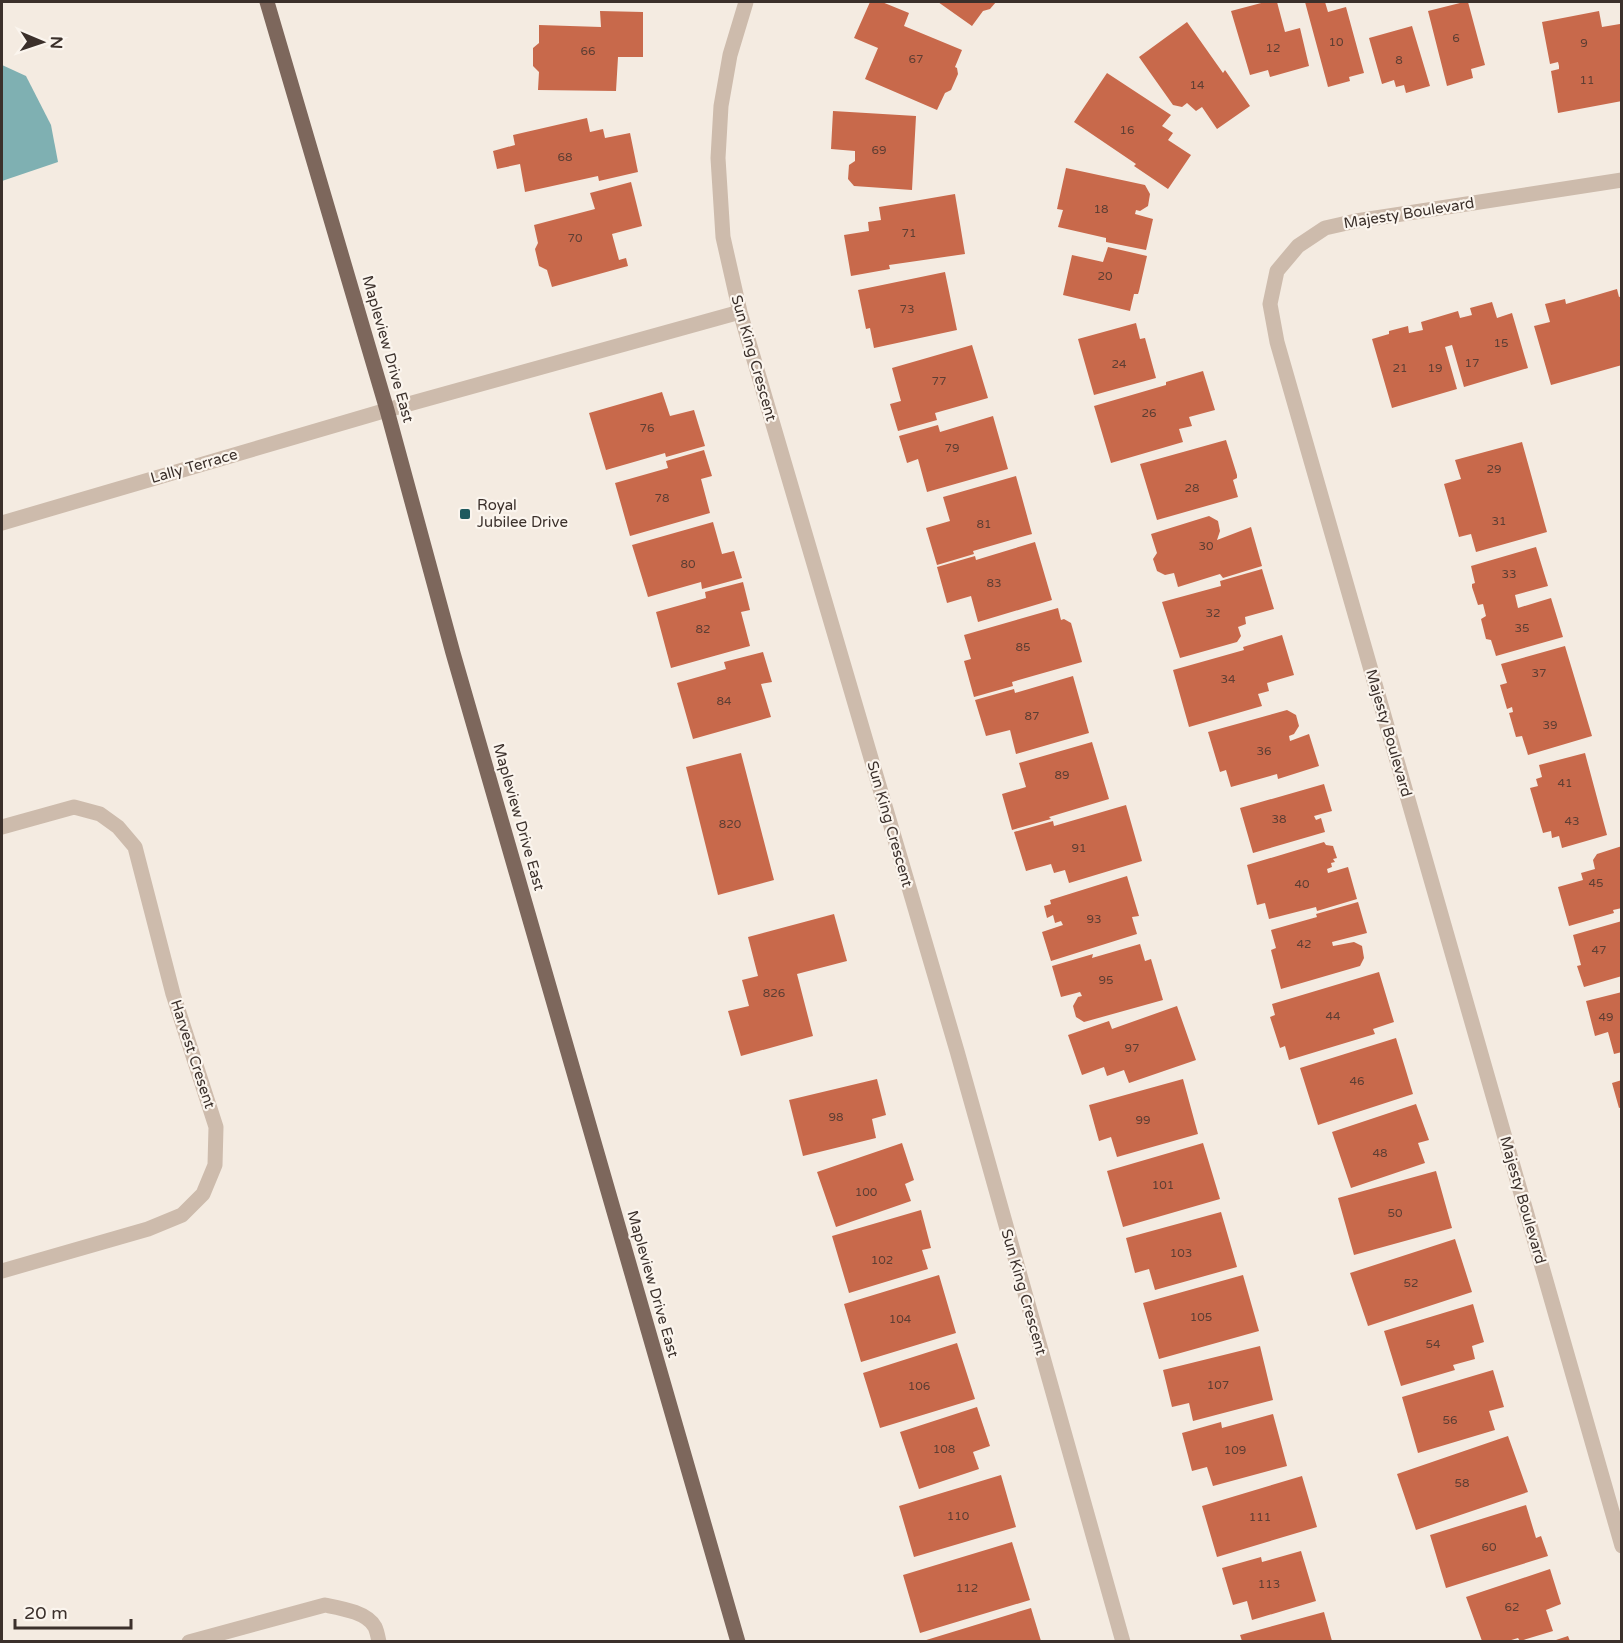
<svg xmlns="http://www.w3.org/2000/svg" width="1623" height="1643" viewBox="0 0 1623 1643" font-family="'Varela Round',sans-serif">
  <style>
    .water { fill: #7fb0b2 }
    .building { fill: #c8694b }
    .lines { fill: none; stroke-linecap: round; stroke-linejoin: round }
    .minor { stroke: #cdbbac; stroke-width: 15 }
    .major { stroke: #7d675c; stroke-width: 15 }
    .poi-dot { fill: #1f5a5e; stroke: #fbf5ee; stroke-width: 2 }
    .labels { text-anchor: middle; stroke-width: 4.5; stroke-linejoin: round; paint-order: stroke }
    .number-label { font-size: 12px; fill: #5e3e33 }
    .street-label { font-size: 15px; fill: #3b302b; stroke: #fbf5ee }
    .poi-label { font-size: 15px; fill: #3b302b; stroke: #fbf5ee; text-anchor: start }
  </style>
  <rect width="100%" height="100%" fill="#f4ebe1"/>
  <!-- water -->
  <path class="water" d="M2 65 26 76 51 125 58 162 2 181Z"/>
  <!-- building -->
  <path class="building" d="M870 2H882L909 13 904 26 962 50 955 67 957 68 958 74 951 90 945 93 937 110 865 79 878 48 854 38Z
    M938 2H996L990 9 983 11 972 26Z
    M1265 2H1277L1285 32 1300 28 1309 66 1270 77 1268 70 1250 75 1231 11Z
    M1305 2H1325L1328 12 1346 7 1364 73 1349 77 1350 81 1328 87Z
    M1464 2H1468L1485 65 1471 69 1473 78 1447 86 1428 11Z
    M600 11 643 12V57H618L616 91 538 90 539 72 533 66V48L539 43V25L601 27Z
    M1599 11 1602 27 1620 24 1622 86H1620L1622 101 1558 113 1551 71 1559 69V66L1558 62 1550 64 1542 22Z
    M1187 22 1223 73 1225 70 1250 106 1217 129 1202 107 1196 111 1187 103 1182 107 1173 105 1139 57Z
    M1412 26 1430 86 1406 93 1404 85 1396 87 1394 80 1382 84 1369 38Z
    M1107 73 1171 115 1162 126 1173 133 1168 140 1191 155 1168 189 1134 166 1136 164 1074 122Z
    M833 111 916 116 912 190 854 186 848 179 849 165 855 161V151L831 149Z
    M587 118 590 132 603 129 605 138 630 133 638 172 599 181 598 176 525 192 520 164 497 169 493 151 515 145 513 135Z
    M1066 168 1145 185 1150 194 1148 206 1140 211 1136 210 1135 214 1153 219 1146 250 1106 242V238L1058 227 1063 210 1057 209Z
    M631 182 642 226 612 234 619 260 626 258 628 266 552 287 547 270 539 266 535 249 538 243 534 225 595 209 590 193Z
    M955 194 965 254 889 265 890 269 851 276 844 235 869 231 868 222 881 220 879 207Z
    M1108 247 1147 256 1139 291 1138 294H1134L1130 311 1063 295 1072 255 1103 262Z
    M945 272 957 330 874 348 870 328 866 329 858 290Z
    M1617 289 1619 297 1622 296V365L1551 385 1534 326 1550 322 1545 304 1565 299 1566 304Z
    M1492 302 1497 318 1512 313 1528 368 1464 387 1452 345 1445 347 1457 389 1392 408 1372 339 1389 334V331L1408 326 1409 333 1423 330 1421 322 1458 311 1460 318 1472 315 1470 308Z
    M1136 323 1140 339 1145 338 1156 378 1094 395 1078 339Z
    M972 345 988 398 935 413 937 420 898 431 890 404 901 401 892 368Z
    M1203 371 1215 410 1189 417 1192 426 1179 429 1183 442 1111 463 1094 406 1166 385V382Z
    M662 392 670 416 694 410 705 446 666 457 665 453 606 470 589 413Z
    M993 416 1008 469 927 492 918 459 907 463 899 436 938 425 940 432Z
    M1226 440 1237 475V478L1233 480 1238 497 1157 520 1140 464Z
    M1522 442 1547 532 1476 552 1471 534 1459 537 1444 484 1461 479 1455 460Z
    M704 450 712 476 701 479 710 513 630 536 615 483 668 468 666 461Z
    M1016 476 1032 534 973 551 974 554 937 565 926 528 950 521 943 497Z
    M1209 516 1218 521 1220 531 1217 540 1251 527 1262 566 1223 578 1220 574 1178 587 1174 573 1165 575 1157 571 1153 559 1157 553 1151 534Z
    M713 522 722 554 734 551 742 578 702 589 701 582 648 597 632 545Z
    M1035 542 1052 600 978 622 971 596 947 603 937 567 975 556 976 560Z
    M1536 547 1548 586 1515 595 1518 608 1551 598 1563 637 1496 656 1491 640 1486 639 1481 619 1486 616 1483 604 1478 605 1472 587V584L1475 583 1471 566Z
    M1262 569 1274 609 1245 617 1246 624 1238 627 1241 636 1237 642 1180 658 1162 602 1221 586 1220 581Z
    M743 582 750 610 741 612 750 646 671 668 656 612 706 598 705 592Z
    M1058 608 1061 620 1064 619 1071 623 1082 662 1012 682 1013 686 974 697 964 661 971 659 964 635Z
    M1282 635 1294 675 1267 683 1269 691 1258 694 1262 706 1189 727 1173 670 1244 650 1243 647Z
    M1565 646 1592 736 1528 755 1522 736 1516 737 1509 713 1513 712 1512 707 1507 709 1500 685 1507 683 1501 664Z
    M763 652 772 682 761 684 771 717 693 739 677 683 726 669 724 662Z
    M1073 676 1089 733 1016 754 1010 730 986 736 975 700 1014 689 1015 693Z
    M1287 710 1296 715 1299 726 1294 734 1289 736 1290 741 1309 734 1319 766 1278 779 1277 774 1231 787 1226 770 1220 772 1208 732Z
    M1092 742 1109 799 1049 817 1051 819 1012 830 1002 794 1026 787 1019 763Z
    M741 753 774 880 718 895 686 767Z
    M1585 753 1607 835 1562 848 1559 836 1552 838 1551 831 1543 833 1530 788 1538 786 1536 779 1542 777 1539 765Z
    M1324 784 1332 811 1314 816 1316 820 1321 818 1325 832 1253 853 1240 808Z
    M1126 805 1142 861 1069 883 1065 870 1054 873 1051 864 1026 871 1014 832 1053 821 1054 826Z
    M1324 842 1326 845 1333 846 1337 858 1333 859 1335 862 1331 863 1332 867 1327 869 1328 873 1348 867 1357 899 1317 911 1316 907 1269 919 1265 903 1257 905 1247 865Z
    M1622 846V908L1613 910 1614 913 1569 926 1558 887 1583 880 1581 873 1595 869 1593 860 1597 854Z
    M1127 876 1139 916 1132 917 1137 934 1051 961 1042 932 1063 925 1061 921 1055 923 1053 915 1047 918 1044 906 1051 904 1050 900Z
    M1358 902 1367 933 1332 942 1333 946 1354 942 1362 946 1364 958 1360 966 1281 989 1271 950 1276 948 1271 930 1317 917 1316 914Z
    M834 914 847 961 797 974 813 1036 741 1056 728 1011 749 1006 742 980 758 976 748 937Z
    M1622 921V976L1584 987 1577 966 1581 965 1573 935Z
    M1140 944 1145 961 1151 959 1163 1000 1084 1022 1076 1017 1073 1006 1078 997 1082 996 1080 992 1061 997 1052 966 1093 954 1092 958Z
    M1379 972 1394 1022 1373 1029 1375 1034 1289 1060 1285 1046 1280 1048 1270 1017 1275 1015 1272 1004Z
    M1622 992V1052L1614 1054 1608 1032 1595 1036 1586 1001Z
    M1177 1006 1196 1060 1129 1083 1124 1070 1107 1076 1104 1067 1082 1075 1068 1035 1109 1021 1112 1029Z
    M1396 1038 1413 1094 1318 1125 1300 1068Z
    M877 1079 886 1115 872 1119 876 1138 803 1156 789 1100Z
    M1183 1079 1198 1134 1117 1157 1111 1137 1099 1141 1089 1105Z
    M1622 1080V1107L1619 1108 1612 1083Z
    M1416 1104 1429 1140 1418 1143 1425 1163 1351 1188 1332 1132Z
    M902 1143 914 1180 905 1184 911 1201 836 1227 817 1172Z
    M1203 1143 1220 1199 1123 1227 1107 1171Z
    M1436 1171 1452 1228 1354 1255 1338 1198Z
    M921 1210 931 1248 922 1250 928 1269 849 1293 832 1236Z
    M1221 1212 1237 1267 1155 1290 1149 1269 1135 1273 1126 1238Z
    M1455 1239 1472 1292 1368 1326 1350 1273Z
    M939 1275 956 1333 861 1362 844 1304Z
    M1243 1275 1259 1331 1159 1359 1143 1303Z
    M1473 1304 1484 1342 1472 1346 1475 1359 1453 1365 1455 1370 1401 1386 1384 1331Z
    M957 1343 975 1399 880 1428 863 1373Z
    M1260 1346 1273 1400 1193 1421 1189 1403 1172 1407 1163 1370Z
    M1493 1370 1504 1407 1489 1411 1495 1430 1418 1453 1402 1397Z
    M977 1407 990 1446 973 1452 979 1469 919 1489 900 1432Z
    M1273 1414 1287 1466 1213 1486 1207 1467 1192 1471 1182 1433 1221 1422 1222 1428Z
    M1508 1436 1528 1492 1416 1530 1397 1474Z
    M1001 1475 1016 1527 914 1557 899 1506Z
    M1302 1476 1317 1527 1217 1557 1202 1506Z
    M1526 1505 1536 1538 1541 1536 1548 1556 1446 1588 1430 1535Z
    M1012 1542 1030 1600 920 1633 903 1575Z
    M1301 1551 1316 1601 1252 1620 1247 1601 1233 1605 1222 1568 1261 1557 1262 1562Z
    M1550 1569 1561 1604 1546 1610 1553 1631 1520 1641 1518 1638 1508 1641H1482L1466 1597Z
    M1031 1608 1041 1641H923Z
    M1324 1612 1332 1641H1242L1240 1635Z
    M1568 1636 1570 1641H1553Z"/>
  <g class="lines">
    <!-- minor -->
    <path class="minor" d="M746 2 730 55 721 106 718 158 723 237 740 312 957 1051 1123 1642
      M1622 180 1356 221 1325 228 1298 246 1277 271 1270 304 1277 342 1622 1546
      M2 523 387 410 740 312
      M2 827 74 807 100 814 118 827 135 847 173 994 216 1127 215 1165 203 1194 182 1215 148 1229 2 1271
      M189 1642 325 1605C340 1608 367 1612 375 1627 377 1631 378 1637 379 1642"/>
    <!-- major -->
    <path class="major" d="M267 2 387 410 453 653 738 1642"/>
  </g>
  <!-- markers -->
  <rect class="poi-dot" x="459" y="508" width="12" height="12" rx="3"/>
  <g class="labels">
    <!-- number labels -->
    <g class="number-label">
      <text x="1456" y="42">6</text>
      <text x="1336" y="46">10</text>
      <text x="1584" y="47">9</text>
      <text x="1273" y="52">12</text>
      <text x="588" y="55">66</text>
      <text x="916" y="63">67</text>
      <text x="1399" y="64">8</text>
      <text x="1587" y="84">11</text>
      <text x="1197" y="89">14</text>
      <text x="1127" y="134">16</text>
      <text x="879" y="154">69</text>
      <text x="565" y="161">68</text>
      <text x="1101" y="213">18</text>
      <text x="909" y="237">71</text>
      <text x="575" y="242">70</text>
      <text x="1105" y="280">20</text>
      <text x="907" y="313">73</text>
      <text x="1501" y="347">15</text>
      <text x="1472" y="367">17</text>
      <text x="1119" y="368">24</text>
      <text x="1400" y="372">21</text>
      <text x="1435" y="372">19</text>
      <text x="939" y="385">77</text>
      <text x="1149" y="417">26</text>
      <text x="647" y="432">76</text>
      <text x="952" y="452">79</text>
      <text x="1494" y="473">29</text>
      <text x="1192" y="492">28</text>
      <text x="662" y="502">78</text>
      <text x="1499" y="525">31</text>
      <text x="984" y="528">81</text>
      <text x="1206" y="550">30</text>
      <text x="688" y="568">80</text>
      <text x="1509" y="578">33</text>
      <text x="994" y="587">83</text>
      <text x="1213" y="617">32</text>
      <text x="1522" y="632">35</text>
      <text x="703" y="633">82</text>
      <text x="1023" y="651">85</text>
      <text x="1539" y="677">37</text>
      <text x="1228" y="683">34</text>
      <text x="724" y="705">84</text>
      <text x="1032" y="720">87</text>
      <text x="1550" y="729">39</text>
      <text x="1264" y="755">36</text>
      <text x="1062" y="779">89</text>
      <text x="1565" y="787">41</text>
      <text x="1279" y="823">38</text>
      <text x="1572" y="825">43</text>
      <text x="730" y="828">820</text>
      <text x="1079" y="852">91</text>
      <text x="1596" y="887">45</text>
      <text x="1302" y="888">40</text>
      <text x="1094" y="923">93</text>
      <text x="1304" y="948">42</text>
      <text x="1599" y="954">47</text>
      <text x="1106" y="984">95</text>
      <text x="774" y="997">826</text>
      <text x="1333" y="1020">44</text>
      <text x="1606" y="1021">49</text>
      <text x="1132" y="1052">97</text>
      <text x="1357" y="1085">46</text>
      <text x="836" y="1121">98</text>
      <text x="1143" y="1124">99</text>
      <text x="1380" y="1157">48</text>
      <text x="1163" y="1189">101</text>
      <text x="866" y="1196">100</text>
      <text x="1395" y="1217">50</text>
      <text x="1181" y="1257">103</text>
      <text x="882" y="1264">102</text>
      <text x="1411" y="1287">52</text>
      <text x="1201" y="1321">105</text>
      <text x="900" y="1323">104</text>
      <text x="1433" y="1348">54</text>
      <text x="1218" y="1389">107</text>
      <text x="919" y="1390">106</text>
      <text x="1450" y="1424">56</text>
      <text x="944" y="1453">108</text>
      <text x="1235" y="1454">109</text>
      <text x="1462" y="1487">58</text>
      <text x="958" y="1520">110</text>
      <text x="1260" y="1521">111</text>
      <text x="1489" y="1551">60</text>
      <text x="1269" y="1588">113</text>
      <text x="967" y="1592">112</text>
      <text x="1512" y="1611">62</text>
    </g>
    <!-- street labels -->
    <g class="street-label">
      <text transform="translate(1409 213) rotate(-9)" y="5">Majesty Boulevard</text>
      <text transform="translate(388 349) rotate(74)" y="5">Mapleview Drive East</text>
      <text transform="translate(754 358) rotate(74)" y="5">Sun King Crescent</text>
      <text transform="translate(194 466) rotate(-16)" y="5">Lally Terrace</text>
      <text transform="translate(1389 733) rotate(74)" y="5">Majesty Boulevard</text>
      <text transform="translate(519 817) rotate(74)" y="5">Mapleview Drive East</text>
      <text transform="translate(890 824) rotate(74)" y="5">Sun King Crescent</text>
      <text transform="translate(193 1054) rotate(72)" y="5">Harvest Cresent</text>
      <text transform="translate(1523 1200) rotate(74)" y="5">Majesty Boulevard</text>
      <text transform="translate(653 1284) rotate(74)" y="5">Mapleview Drive East</text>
      <text transform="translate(1024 1292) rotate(74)" y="5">Sun King Crescent</text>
    </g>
    <!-- poi labels -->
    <g class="poi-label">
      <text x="477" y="510">Royal<tspan x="477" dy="17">Jubilee Drive</tspan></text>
    </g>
  </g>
  <!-- border -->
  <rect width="1623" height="1643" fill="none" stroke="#3b302b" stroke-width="6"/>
  <!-- north arrow -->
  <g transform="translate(42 42) rotate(92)" stroke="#fbf5ee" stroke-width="4.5" paint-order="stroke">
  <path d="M0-4.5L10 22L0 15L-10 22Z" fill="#3b302b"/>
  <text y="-9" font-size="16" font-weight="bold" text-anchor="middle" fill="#3b302b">N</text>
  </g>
  <!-- scale -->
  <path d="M15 1619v9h116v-9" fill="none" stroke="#3b302b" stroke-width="3"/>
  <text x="24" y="1619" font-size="18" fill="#3b302b" stroke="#fbf5ee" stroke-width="4.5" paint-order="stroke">20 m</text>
</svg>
